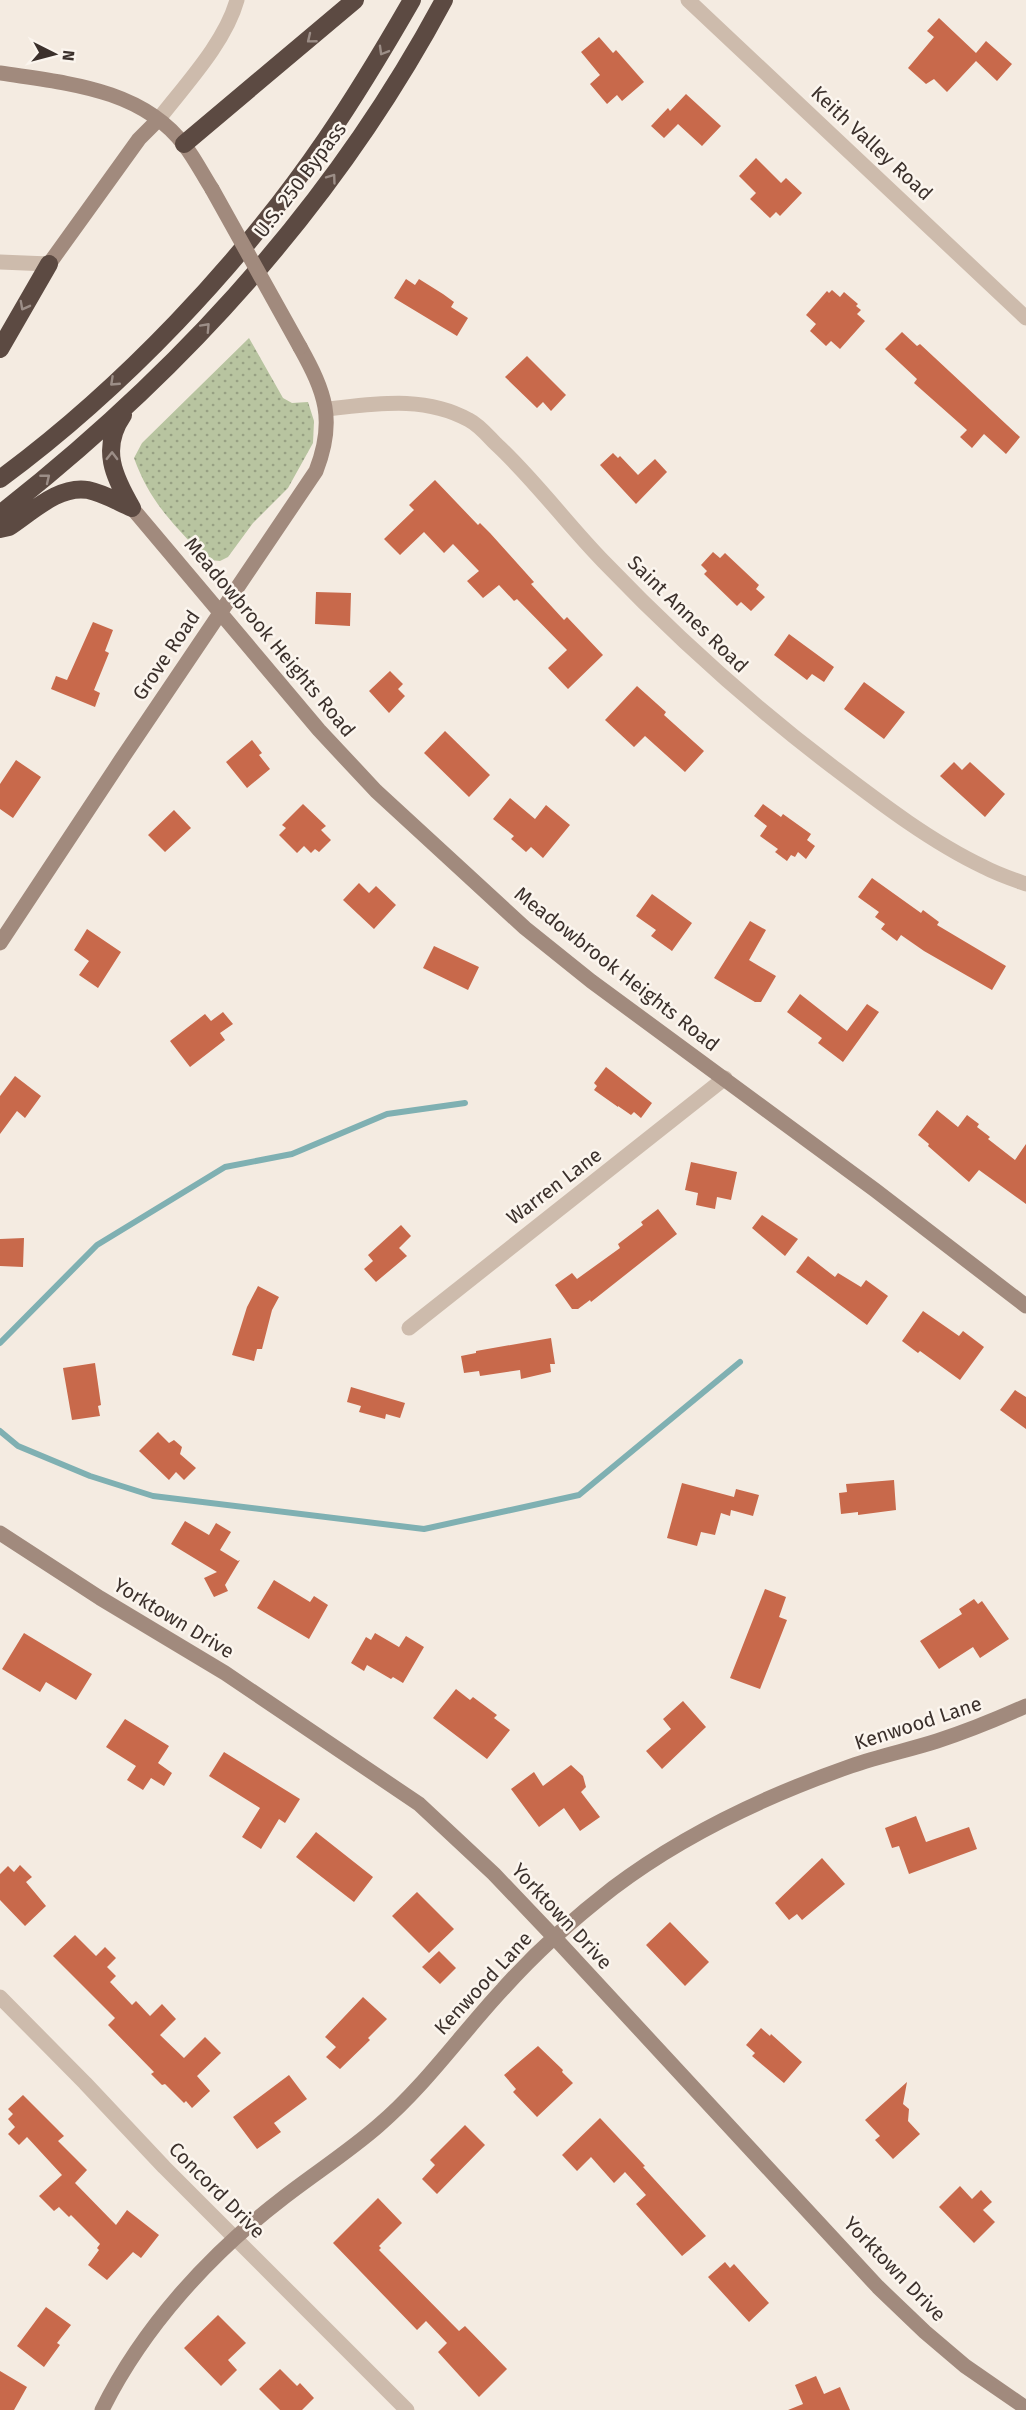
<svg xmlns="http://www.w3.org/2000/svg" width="1026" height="2410" viewBox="0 0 1026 2410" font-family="'Fira Sans',sans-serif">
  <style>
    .green { fill: url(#green-dots) }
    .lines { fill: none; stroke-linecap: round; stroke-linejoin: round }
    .stream { stroke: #7fb0b2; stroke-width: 6 }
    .building { fill: #c8694b }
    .street { stroke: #cdbbac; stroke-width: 15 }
    .secondary { stroke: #a18a7d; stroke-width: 15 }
    .highway { stroke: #5c4a42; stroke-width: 18 }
    .secondary-bridge { stroke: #a18a7d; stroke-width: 15 }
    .oneway { stroke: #9c8e87 }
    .labels { text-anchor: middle; stroke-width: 5; stroke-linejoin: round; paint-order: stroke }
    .street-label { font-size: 20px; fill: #3b302b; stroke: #fbf5ee }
  </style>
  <defs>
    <pattern id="green-dots" width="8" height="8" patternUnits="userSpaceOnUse" patternTransform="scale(1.5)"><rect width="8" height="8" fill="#b8c4a0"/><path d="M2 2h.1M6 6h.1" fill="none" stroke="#97a083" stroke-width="1.8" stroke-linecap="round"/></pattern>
  </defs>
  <rect width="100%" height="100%" fill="#f4ebe1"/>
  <!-- green -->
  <path class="green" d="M249 338 283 398 292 403 308 402 314 421 313 443 288 488 253 523 228 557 220 561 210 560 202 555C171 521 150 502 134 458L142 443Z"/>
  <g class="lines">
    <!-- stream -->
    <path class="stream" d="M0 1343 97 1245 225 1167 292 1154 387 1114 465 1103
      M0 1431 18 1446 90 1476 153 1496 424 1529 579 1495 740 1362"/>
  </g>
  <!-- building -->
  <path class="building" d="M939 18 976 53 986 41 1012 64 997 81 976 61 947 92 934 79 926 84 908 68 934 37 927 31Z
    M599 37 613 53 616 50 644 82 622 101 617 95 607 104 590 84 600 75 581 52Z
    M686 94 721 126 702 146 678 124 664 138 651 126 668 108 670 111Z
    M756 158 781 183 786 178 802 193 780 216 776 212 770 218 750 199 756 193 739 176Z
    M406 279 415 285 419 279 443 294 454 302 451 307 468 318 457 336 394 298Z
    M832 290 840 297 844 292 858 304 856 306 861 310 857 314 865 321 840 349 831 341 826 346 810 331 816 324 806 315 827 291 829 293Z
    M902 332 917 346 920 344 1020 437 1006 454 984 434 972 448 960 437 967 430 914 383 917 379 885 349Z
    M527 356 566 395 551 411 543 402 537 408 505 377Z
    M613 453 618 458 620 456 638 475 655 459 667 472 636 504 600 465Z
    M435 480 478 525 480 523 490 533 534 582 531 584 564 620 567 617 603 655 568 689 548 668 567 650 517 599 514 601 499 585 483 598 467 581 479 571 453 544 444 553 424 532 400 555 384 539 414 510 409 505Z
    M713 552 720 558 725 553 759 585 756 589 765 597 751 611 741 602 737 606 704 574 707 571 701 565Z
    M316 592 351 593 350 626 315 624Z
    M93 622 113 630 105 651 109 653 94 690 100 693 95 707 51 689 56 676 67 680Z
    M789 634 834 667 824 682 812 674 807 680 774 655Z
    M390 671 403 684 398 689 405 696 389 713 369 691Z
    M864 682 905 712 884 739 844 709Z
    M637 686 666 712 664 715 704 751 685 772 645 736 634 747 605 720Z
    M445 731 490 775 469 797 424 753Z
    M252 740 262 753 259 755 270 769 247 788 226 762Z
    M16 760 41 777 13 818 0 809V784Z
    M954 762 962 770 970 762 1005 794 985 817 940 776Z
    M510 798 535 819 546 805 570 825 543 858 531 847 526 852 511 839 514 836 493 819Z
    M303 804 326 826 321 830 331 840 319 852 315 849 311 853 304 846 297 853 279 835 286 828 282 825Z
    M763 804 781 817 783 814 811 834 807 840 815 846 806 859 798 852 795 857 791 855 787 861 775 852 778 849 760 836 767 826 754 816Z
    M174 810 191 828 165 852 148 835Z
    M872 878 921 913 923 910 939 922 937 925 1006 966 992 990 924 951 901 935 897 941 881 929 885 924 875 917 879 912 858 897Z
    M359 883 369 893 376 886 396 905 374 929 343 900Z
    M652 894 692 923 672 951 651 936 656 930 636 916Z
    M750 921 766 930 749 960 776 976 761 1002H755L714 978Z
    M87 929 121 952 98 988 79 975 89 961 74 950Z
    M434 946 479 967 468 990 423 968Z
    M800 994 847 1031 867 1004 879 1012 843 1062 818 1043 822 1038 787 1012Z
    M223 1012 233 1024 220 1033 225 1040 190 1067 170 1041 205 1014 211 1021Z
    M606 1067 652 1103 641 1118 634 1112 631 1115 618 1106V1107L594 1090 597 1086 594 1083Z
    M15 1076 41 1096 25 1118 17 1111 0 1134V1096Z
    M937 1110 958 1127 967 1115 979 1124 977 1127 990 1137 988 1139 1015 1160 1026 1144V1204L979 1170 969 1182 928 1146 929 1144 918 1135Z
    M691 1162 737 1172 731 1200 717 1197 715 1209 696 1205 698 1193 685 1190Z
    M658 1209 677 1234 591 1302 590 1300 578 1309H572L555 1285 572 1273 577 1279 620 1248 618 1244 643 1225 641 1222Z
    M762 1215 798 1239 785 1256 752 1228Z
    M401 1225 411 1236 399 1248 407 1256 376 1282 364 1269 373 1261 368 1255Z
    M24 1238 23 1267 0 1266V1239Z
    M808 1256 835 1277 838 1273 861 1287 866 1280 888 1296 867 1325 796 1272Z
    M258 1286 279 1297 272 1310 262 1349H257L254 1361 232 1355 247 1307Z
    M923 1311 959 1336 963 1331 984 1347 960 1380 920 1351 918 1353 902 1341Z
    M551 1338 555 1364H550L551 1372 521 1379 520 1370 480 1376 479 1371 464 1373 461 1356 476 1353V1351Z
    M95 1363 101 1405 98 1406 100 1416 72 1420 63 1368Z
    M351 1387 405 1403 400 1418 386 1414 385 1419 359 1412 361 1406 347 1402Z
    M1015 1390 1026 1397V1429L1000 1410Z
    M158 1432 169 1443 174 1440 182 1447 180 1454 196 1468 184 1480 176 1472 169 1480 139 1451Z
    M894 1480 896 1510 858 1515V1512L841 1514 839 1493 847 1492 846 1484Z
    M682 1483 734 1497 736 1489 759 1495 753 1516 731 1510 730 1516 721 1513 715 1535 701 1532 697 1546 667 1538Z
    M185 1521 209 1535 216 1523 231 1532 220 1550 238 1561 240 1560 225 1585 228 1591 214 1597 204 1578 217 1572 171 1544Z
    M274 1580 310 1602 314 1596 328 1605 309 1639 257 1608Z
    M765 1589 786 1597 779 1617 787 1620 760 1689 730 1678Z
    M974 1599 978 1604 982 1601 1009 1639 980 1658 973 1647 939 1669 920 1641 962 1614 959 1609Z
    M24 1633 92 1674 76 1700 46 1682 40 1692 2 1669Z
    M375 1633 399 1647 406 1636 424 1647 403 1683 393 1677 391 1679 367 1665 364 1671 351 1663 366 1637 371 1640Z
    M456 1689 470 1700 473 1697 497 1715 494 1718 510 1730 487 1759 433 1718Z
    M683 1701 706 1727 662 1769 646 1751 671 1729 663 1719Z
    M125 1719 169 1746 158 1763 172 1773 164 1786 151 1778 143 1790 127 1780 136 1766 106 1747Z
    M224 1752 300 1799 285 1823 279 1819 261 1849 242 1837 260 1808 209 1776Z
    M571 1765 583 1776 586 1787 581 1792 600 1817 580 1831 564 1808 539 1827 511 1789 534 1772 543 1786Z
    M916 1816 926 1842 969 1827 977 1849 909 1874 899 1846 892 1848 885 1828Z
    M316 1832 373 1877 354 1902 296 1857Z
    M822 1858 845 1884 802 1920 797 1914 789 1920 775 1903Z
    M20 1865 32 1877 26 1882 46 1906 25 1926 0 1900V1874L8 1866 14 1872Z
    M417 1892 454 1929 429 1953 392 1916Z
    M670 1922 709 1962 685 1986 646 1945Z
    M75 1935 96 1956 105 1947 116 1958 107 1967 116 1976 110 1982 132 2005 136 2001 150 2016 162 2004 176 2019 160 2035 184 2058 205 2037 221 2053 197 2076 210 2091 192 2108 186 2101 184 2103 165 2084 162 2085 151 2074 154 2072 108 2025 115 2018 53 1956Z
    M439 1951 456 1968 440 1984 422 1967Z
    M363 1997 387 2019 368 2038 370 2040 340 2069 326 2057 336 2047 325 2037Z
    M761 2028 770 2036 771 2034 802 2062 784 2083 752 2056 755 2053 746 2045Z
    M538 2046 563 2070 562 2072 573 2083 537 2117 513 2092 516 2089 504 2075Z
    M289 2075 307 2099 274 2123 281 2132 257 2149 233 2117Z
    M907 2082 903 2104 909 2109 908 2121 920 2134 893 2159 875 2140 880 2136 865 2120Z
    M23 2095 64 2136 58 2141 87 2170 75 2183 116 2225 127 2210 159 2235 141 2258 133 2252 107 2280 88 2265 99 2250 97 2248 100 2244 71 2215 69 2217 59 2207 54 2211 39 2196 62 2175 27 2137 19 2145 8 2134 15 2127 8 2119 13 2114 8 2109Z
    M600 2118 645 2166 643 2167 706 2236 682 2256 636 2204 646 2195 625 2172 614 2183 591 2157 577 2171 562 2155Z
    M465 2125 485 2145 437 2194 422 2179 435 2165 430 2160Z
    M960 2186 972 2199 981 2190 992 2202 983 2210 995 2222 974 2243 939 2207Z
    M378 2198 402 2223 379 2246 381 2248 379 2250 459 2331 465 2326 507 2369 479 2397 438 2352 447 2343 426 2321 417 2330 333 2243Z
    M725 2262 730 2268 734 2264 769 2303 749 2322 708 2277Z
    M46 2307 71 2325 57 2343 60 2345 44 2367 17 2346Z
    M218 2315 246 2343 228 2360 237 2370 221 2386 184 2348Z
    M280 2369 297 2386 300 2383 314 2398 302 2410H280L259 2389Z
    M0 2371 27 2387 14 2410H0Z
    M816 2376 824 2394 840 2387 850 2410H788L803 2404 795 2385Z"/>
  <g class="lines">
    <!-- street -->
    <path class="street" d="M688 0 1026 318
      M158 120C185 85 225 43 237 0
      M0 262 49 264
      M327 409C375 404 424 395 469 420 479 425 488 436 496 444 535 480 566 523 603 561 675 636 750 704 833 767 879 802 931 842 984 867 997 874 1012 879 1026 884
      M409 1328 725 1078
      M0 1997 85 2083 164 2167 407 2410"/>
    <!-- secondary -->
    <path class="secondary" d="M0 73C65 83 142 88 185 146 195 159 203 175 212 189
      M49 264 139 139 158 120
      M132 508 319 730 376 791 525 928 591 981 875 1190 1026 1306
      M0 943 121 760 316 471C336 420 325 392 300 347
      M0 1533 100 1598 225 1673 419 1804 494 1874 554 1937 878 2287 925 2332 965 2366 1026 2408
      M102 2410C143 2327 210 2254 283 2198 314 2174 348 2152 378 2126 425 2086 461 2034 503 1989 536 1952 573 1919 613 1888 683 1835 768 1795 851 1766 879 1756 909 1750 937 1741 968 1731 997 1719 1026 1706"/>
    <!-- highway -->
    <path class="highway" d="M184 144 355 0
      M0 349 49 264
      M123 415C100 448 114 477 132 508
      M0 479C122 389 240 265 326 139 357 94 385 47 412 0
      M0 514C180 373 336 202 444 0
      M0 529 9 527C32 512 59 485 88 490 103 493 118 502 132 508"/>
    <!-- secondary-bridge -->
    <path class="secondary-bridge" d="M212 189 300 347"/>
  </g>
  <!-- one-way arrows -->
  <defs><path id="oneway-chevron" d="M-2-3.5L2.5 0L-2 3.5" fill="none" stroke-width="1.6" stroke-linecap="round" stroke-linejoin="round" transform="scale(1.5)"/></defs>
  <g class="oneway">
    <use href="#oneway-chevron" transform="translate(311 39) rotate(141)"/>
    <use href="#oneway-chevron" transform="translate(383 51) rotate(120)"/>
    <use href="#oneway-chevron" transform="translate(332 178) rotate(-54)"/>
    <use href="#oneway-chevron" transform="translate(24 306) rotate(118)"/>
    <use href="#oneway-chevron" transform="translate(206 327) rotate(-47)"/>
    <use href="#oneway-chevron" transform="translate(114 382) rotate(137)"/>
    <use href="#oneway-chevron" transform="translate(112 456) rotate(-89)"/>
    <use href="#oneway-chevron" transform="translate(46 478) rotate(-39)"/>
  </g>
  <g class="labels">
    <!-- street labels -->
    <g class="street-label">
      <text transform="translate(872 143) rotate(43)" y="7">Keith Valley Road</text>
      <text transform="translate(300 180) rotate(-53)" y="7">U.S. 250 Bypass</text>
      <text transform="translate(688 614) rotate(44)" y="7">Saint Annes Road</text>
      <text transform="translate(270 637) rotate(50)" y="7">Meadowbrook Heights Road</text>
      <text transform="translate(166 655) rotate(-56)" y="7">Grove Road</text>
      <text transform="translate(617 969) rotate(38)" y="7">Meadowbrook Heights Road</text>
      <text transform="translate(554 1186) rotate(-37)" y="7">Warren Lane</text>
      <text transform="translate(174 1618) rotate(31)" y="7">Yorktown Drive</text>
      <text transform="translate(918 1723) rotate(-18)" y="7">Kenwood Lane</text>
      <text transform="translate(562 1916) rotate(47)" y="7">Yorktown Drive</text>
      <text transform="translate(483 1983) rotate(-47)" y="7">Kenwood Lane</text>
      <text transform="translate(217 2190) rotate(45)" y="7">Concord Drive</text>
      <text transform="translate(895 2269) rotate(46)" y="7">Yorktown Drive</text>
    </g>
  </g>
  <!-- north arrow -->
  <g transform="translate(54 54) rotate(96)" stroke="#fbf5ee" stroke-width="4.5" paint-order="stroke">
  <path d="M0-4.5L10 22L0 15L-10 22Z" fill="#3b302b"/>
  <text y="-9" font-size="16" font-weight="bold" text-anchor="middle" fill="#3b302b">N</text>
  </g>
</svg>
